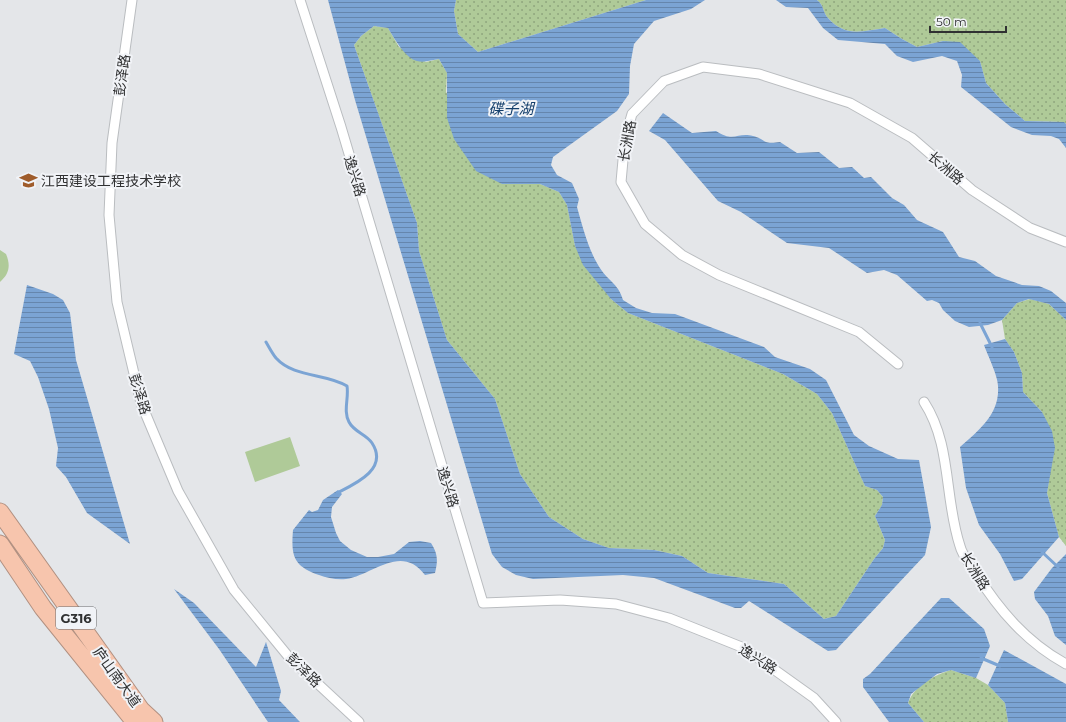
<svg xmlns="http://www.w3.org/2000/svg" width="1066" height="722" viewBox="0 0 1066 722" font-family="Montserrat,'Noto Sans SC',sans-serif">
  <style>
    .grass { fill: url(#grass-dots) }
    .park { fill: #afca98 }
    .water { fill: url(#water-rules); fill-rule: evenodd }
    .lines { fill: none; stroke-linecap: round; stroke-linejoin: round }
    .stream { stroke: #7ba4d4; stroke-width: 3 }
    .street-casing { stroke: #babdc0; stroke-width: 11 }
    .highway-casing { stroke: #b19182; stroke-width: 19 }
    .street { stroke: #fff; stroke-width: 9 }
    .highway { stroke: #f7c5ad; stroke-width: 17 }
    .labels { text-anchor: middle; stroke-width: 4; stroke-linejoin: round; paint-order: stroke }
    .shield { fill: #f1f3f7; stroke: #6a6b6d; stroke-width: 1 }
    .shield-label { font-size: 13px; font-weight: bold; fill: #303132 }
    .street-label { font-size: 14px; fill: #303132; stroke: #f1f3f7 }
    .poi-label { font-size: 14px; fill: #303132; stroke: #f1f3f7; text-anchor: start }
    .water-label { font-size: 15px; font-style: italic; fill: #133e6b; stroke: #f1f3f7 }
  </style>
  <defs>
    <pattern id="grass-dots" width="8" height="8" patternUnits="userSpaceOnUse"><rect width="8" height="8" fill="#afca98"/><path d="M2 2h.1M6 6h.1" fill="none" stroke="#8fa57d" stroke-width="1.8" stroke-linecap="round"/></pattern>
    <pattern id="water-rules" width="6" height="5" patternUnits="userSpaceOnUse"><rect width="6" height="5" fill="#7ba4d4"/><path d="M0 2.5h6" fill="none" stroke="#6586ad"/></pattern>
  </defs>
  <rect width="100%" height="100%" fill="#e4e6e9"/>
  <!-- grass -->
  <path class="grass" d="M456 0H646L478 52 458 34 454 11Z
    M817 0H1066V124L1063 122 1025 121 1005 104 986 83 980 61 943 41 917 47 902 39 885 28C863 31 846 38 828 18 823 13 824 5 817 0Z
    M374 26 388 28 399 47 426 62 439 59 447 73 446 92 502 184H540L559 192 567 205 575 246 611 299 628 313 783 374 817 394 832 413 865 486 877 490 883 497 882 505 875 516 885 540 883 548 874 559 836 616 824 619 784 584 708 573 682 556 654 550 609 548 583 539 549 517 520 474 495 399 447 340 419 251 417 223 354 45 361 36Z
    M1030 299 1049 304 1066 320V546L1059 537 1047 493 1050 473 1042 412 1023 392 1022 373 1014 352 1005 339 1002 320 1017 303Z
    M951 670 976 678 988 685 1005 703 1008 722H924L908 703C914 686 934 675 951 670Z"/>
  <!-- park -->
  <path class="park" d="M0 250 6 254C11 266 9 274 0 282Z
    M290 437 300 466 255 482 245 452Z"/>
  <!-- water -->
  <path class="water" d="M328 0H456L454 11 458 34 478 52 646 0H705L691 9 654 21 634 44 630 66 629 94 617 111 553 157 551 165 557 175 572 183 579 199 577 207C583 228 589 253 602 271 610 282 619 285 623 300L636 308 652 313 675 314 764 347 775 357 810 369 826 380 854 435 869 446 898 459 919 460 931 527 925 555 836 650 828 651 749 601 741 608H735L654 578 623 575 533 579 516 575 502 567 492 554 355 100ZM374 26 388 28C394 38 405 58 417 61 424 63 432 60 439 59L447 73V118L454 139 476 171 502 184H540L559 192 567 205 575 246 583 265 611 299 628 313 783 374 817 394 832 413 865 486 877 490 883 497 882 505 875 516 885 540 883 548 874 559 836 616 824 619 784 584 708 573 682 556 654 550 609 548 583 539 549 517 520 474 495 399 447 340 419 251 417 223 354 45 361 36Z
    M776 0H817C824 5 823 13 828 18 846 38 863 31 885 28L902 39 917 47 943 41 960 42 980 61 986 83 1005 104 1025 121 1064 122 1066 124V148L1059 139 1051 136 1032 135 1011 127 961 87 962 75 957 61 942 56 913 62 897 56 885 44 838 40 823 28 808 8 786 7Z
    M663 113 692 133 716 131C734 143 737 132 753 136 766 139 762 145 780 142L797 153 819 152 839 168 852 167 864 178 871 177 892 198 904 205 917 220 943 232 959 257 975 261 996 276 1022 285 1039 286 1051 291 1066 303V320L1049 304 1029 299 1017 303 1002 320 988 325 969 327 955 321 943 310 939 303 932 300 927 301 897 275 884 270 867 273 829 248 787 243 741 212 718 201 665 140 649 131Z
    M27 285 53 294 63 300 70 313 76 360 130 544 87 513 66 477 56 466 58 448 49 409 38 377 30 361 14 354Z
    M1005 339 1014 352 1022 373 1023 392 1042 412 1052 431 1055 448 1047 493 1059 537 1022 579 1014 581 1000 554 979 525 966 488 960 447C979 430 1000 414 998 386 998 376 988 356 984 345Z
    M338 490 342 494 332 507 331 517 336 533 340 541 351 550 367 557H378L394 554 409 542 420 541 431 543C438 554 438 561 435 573L425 575C401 543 373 575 346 579 337 580 327 578 319 575 293 566 291 556 293 530L309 510 312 512 318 510 323 500Z
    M1066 554V645L1055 636 1048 616 1035 599 1034 592 1052 568Z
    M174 589 194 603 256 667 266 642 281 691 279 700 300 722H268L219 649Z
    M941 598H949L984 629 990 646 976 678 951 670 937 674 911 694 908 703 924 722H889L863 687V679L870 674Z
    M1004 650 1066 684V722H1008L1005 703 988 685Z"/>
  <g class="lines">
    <!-- stream -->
    <path class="stream" d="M980 323 992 347
      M266 342C269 347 272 353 276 358 294 378 326 373 347 386 349 398 343 411 349 422 354 432 366 434 372 443 389 469 355 484 337 493
      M1042 552 1058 567
      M981 658 1000 666"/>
    <defs>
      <path id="street" d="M132 0 112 143 109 215 117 302 141 403 178 491 234 590 288 656 359 722
        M300 0 341 127 483 603 560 600 616 604 669 618 744 648 814 698 836 722
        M898 364 859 332 719 275 682 255 645 224 621 182 625 138 632 114 664 81 703 67 759 74 850 103 912 138 972 190 1030 228 1066 242
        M924 402C952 445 944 498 960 546 962 555 970 564 975 572 999 610 1026 642 1066 664"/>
      <path id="highway" d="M0 512 141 710 154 722
        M0 544 43 608 135 722"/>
    </defs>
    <!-- street casing -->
    <use href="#street" class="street-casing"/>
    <!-- highway casing -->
    <use href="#highway" class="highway-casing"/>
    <!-- street -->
    <use href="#street" class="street"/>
    <!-- highway -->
    <use href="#highway" class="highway"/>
  </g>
  <!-- icons -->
  <defs>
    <symbol id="school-bare" viewBox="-9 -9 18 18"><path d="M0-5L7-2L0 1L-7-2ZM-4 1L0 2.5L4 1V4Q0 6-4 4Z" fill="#9f5c2b" stroke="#f1f3f7" stroke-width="2.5" paint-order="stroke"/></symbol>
  </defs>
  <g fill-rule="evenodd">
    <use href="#school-bare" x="16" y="168" width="25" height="25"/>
  </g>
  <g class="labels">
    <!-- shield labels -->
    <rect class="shield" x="56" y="607" width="40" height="22" rx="3"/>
    <g class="shield-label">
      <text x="76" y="623">G316</text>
    </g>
    <!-- street labels -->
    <g class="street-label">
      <text transform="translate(122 75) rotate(-82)" y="5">彭泽路</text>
      <text transform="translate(627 141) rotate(-80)" y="5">长洲路</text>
      <text transform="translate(946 168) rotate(41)" y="5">长洲路</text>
      <text transform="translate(355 176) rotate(73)" y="5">逸兴路</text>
      <text transform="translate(140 394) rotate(73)" y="5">彭泽路</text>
      <text transform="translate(448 487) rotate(73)" y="5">逸兴路</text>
      <text transform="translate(975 571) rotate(58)" y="5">长洲路</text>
      <text transform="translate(758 659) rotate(33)" y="5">逸兴路</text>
      <text transform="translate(304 670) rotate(44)" y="5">彭泽路</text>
      <text transform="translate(117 677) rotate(54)" y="5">庐山南大道</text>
    </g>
    <!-- poi labels -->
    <g class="poi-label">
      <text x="41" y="186">江西建设工程技术学校</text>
    </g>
    <!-- water labels -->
    <g class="water-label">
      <text x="511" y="114">碟子湖</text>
    </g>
  </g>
  <!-- scale -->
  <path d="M930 26v6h76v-6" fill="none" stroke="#303132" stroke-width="2"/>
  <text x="936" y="26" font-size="12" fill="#303132" stroke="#f1f3f7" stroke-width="3" paint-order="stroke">50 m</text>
</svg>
